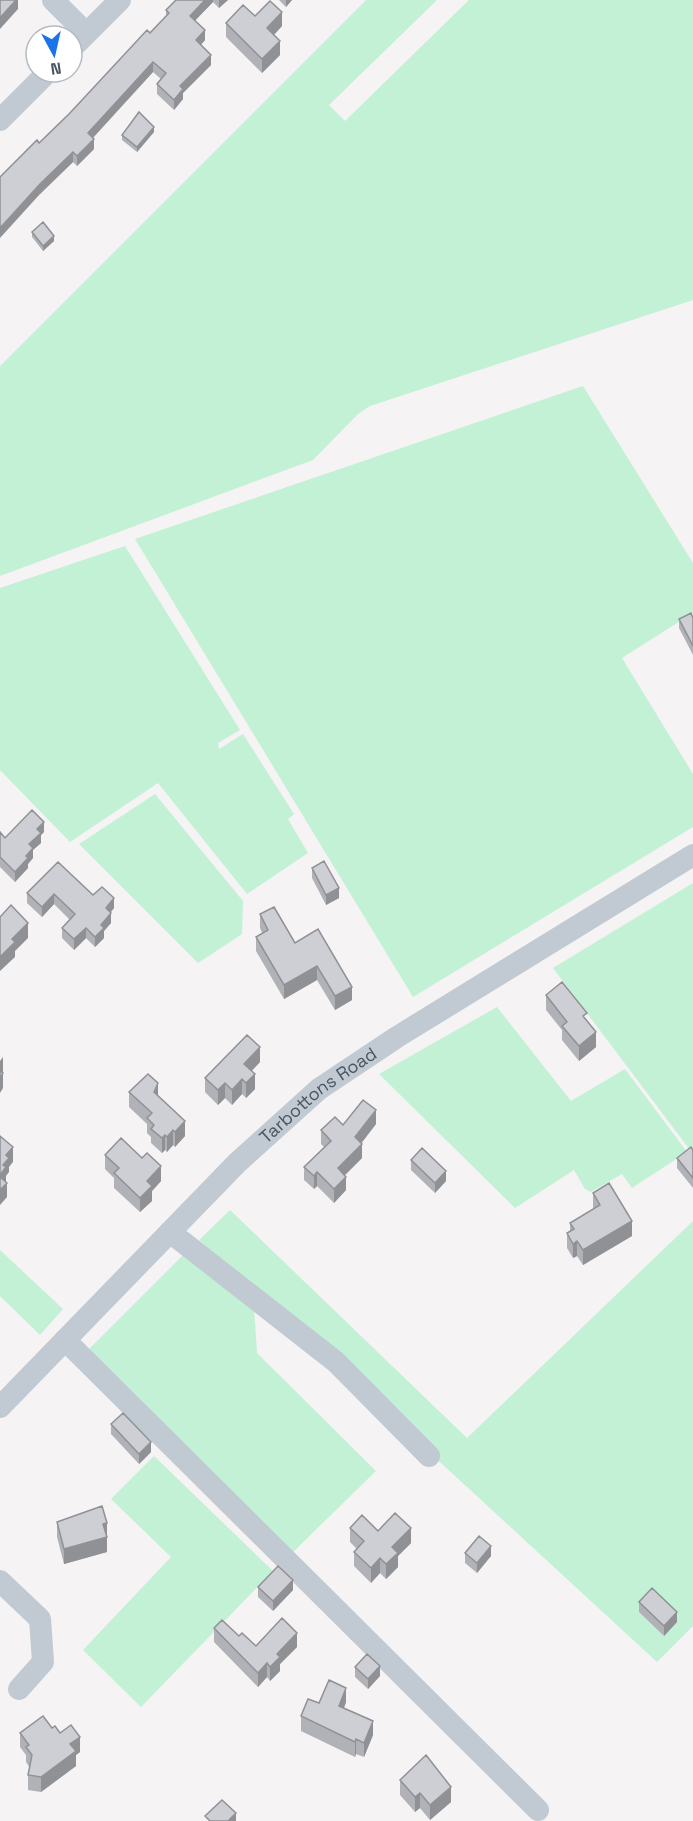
<svg xmlns="http://www.w3.org/2000/svg" width="693" height="1821" viewBox="0 0 693 1821" font-family="'Space Grotesk',sans-serif">
  <style>
    .green { fill: #c3f1d5 }
    .lines { fill: none; stroke-linecap: round; stroke-linejoin: round }
    .minor { stroke: #c1cad2; stroke-width: 22 }
    .wall { fill: #b0b2b7 }
    .shaded-wall { fill: #909195 }
    .building { fill: #cdcfd5; stroke: #909195; stroke-width: 1.5 }
    .labels { text-anchor: middle; stroke-width: 5; stroke-linejoin: round; paint-order: stroke }
    .street-label { font-size: 18px; fill: #4a5661; stroke: #fff }
  </style>
  <rect width="100%" height="100%" fill="#f5f3f3"/>
  <!-- green -->
  <path class="green" d="M366 0H437L329 105 345 121 469 0H693V300L370 406 358 414 313 460 0 576V366Z
    M583 386 693 563V613L622 658 693 774V827L413 997 135 539Z
    M125 546 240 730 218 743 219 749 243 734 294 814 288 819 308 853 247 894 158 783 70 842 0 770V588Z
    M155 794 243 901 242 934 198 963 79 844Z
    M693 883V1154L553 968Z
    M497 1007 571 1101 625 1069 687 1152 632 1188 622 1174 591 1192 585 1189 574 1170 515 1208 379 1074Z
    M230 1210 467 1438 693 1221V1626L657 1662 199 1240Z
    M0 1250 63 1309 40 1335 0 1296Z
    M185 1253 254 1306 257 1353 376 1471 293 1552 89 1349Z
    M154 1456 273 1571 141 1707 83 1650 171 1557 111 1499Z"/>
  <g class="lines">
    <!-- minor -->
    <g class="minor">
      <path d="M53 0 86 33"/>
      <path d="M72 48 120 0"/>
      <path d="M0 120 48 72"/>
      <path d="M170 1232 336 1362 429 1456"/>
      <path d="M65 1340 538 1810"/>
      <path id="s1" d="M0 1407 237 1163 319 1089 397 1037 693 855"/>
      <path d="M0 1581 40 1619 43 1662 19 1689"/>
    </g>
  </g>
  <!-- wall -->
  <path class="wall" d="M176 0H228L219 8 213 2 195 20 205 40 201 45 211 65 183 93V99L174 110 157 94V84L161 79 153 72 93 138 94 149 77 166 73 162 40 194 39 143 69 114 166 16V10Z
    M279 0H292L286 7Z
    M255 16 282 26 274 35 280 55 262 73 226 37V23Z
    M154 132 137 152 122 140V135Z
    M32 232 54 241 43 251 32 237Z
    M693 618V655L679 628V619Z
    M0 832 5 838 44 832 41 835V843L33 850V858L28 864V868L15 882 0 867Z
    M312 868 339 898 326 905 312 878Z
    M27 893 93 895 114 908 111 912V923L104 931V938L95 947 86 938 74 950 62 938V928L70 920 54 904 42 917 27 903Z
    M260 914 295 943 352 1000 335 1010 317 980 284 999 256 951V937L262 933 260 928Z
    M546 995 587 1020 596 1047 579 1061 562 1040V1030L546 1010Z
    M260 1062 252 1071 255 1089 246 1098 242 1094 232 1105 225 1098 218 1105 205 1092V1078Z
    M129 1092 158 1096 185 1136 175 1147 173 1145 167 1152 165 1150 162 1153 151 1143V1137L147 1133V1124L129 1107Z
    M376 1124 361 1143 362 1158 345 1175 346 1190 334 1203 317 1186 314 1189 304 1180V1167L324 1147 321 1144V1130L343 1125Z
    M693 1150V1188L677 1168V1158Z
    M105 1155 161 1181 152 1191V1201L140 1212 114 1188V1178L105 1169Z
    M411 1160 446 1181 435 1193 411 1170Z
    M593 1193 632 1236 583 1265 577 1256 573 1258 567 1248V1233L570 1231V1223L594 1209 593 1208Z
    M111 1424 151 1452 139 1464 111 1434Z
    M57 1522 107 1523V1552L64 1564 57 1537Z
    M350 1528 378 1531 411 1543 398 1556V1567L386 1579 380 1573 371 1583 354 1566V1552L357 1549 350 1542Z
    M465 1553 491 1556 477 1573 465 1563Z
    M258 1587 293 1590 273 1611 258 1597Z
    M639 1602 677 1622 664 1636 639 1612Z
    M214 1628 239 1636 256 1646 297 1647 280 1664V1671L270 1681 267 1677 258 1687 214 1642Z
    M355 1667 380 1676 368 1689 355 1677Z
    M346 1702 344 1708 373 1735 364 1757 356 1754 355 1757 301 1731V1716L319 1703Z
    M52 1728 60 1733 80 1752 76 1755V1766L41 1792 28 1790V1775L30 1768 26 1762V1755L20 1747V1733Z
    M400 1780 451 1802 430 1820 420 1808 415 1812 400 1795Z"/>
  <!-- shaded-wall -->
  <path class="shaded-wall" d="M16 0H18V9L0 29V18Z
    M205 0H213V2L190 26V16Z
    M219 0H228L219 8Z
    M286 0H292L286 7Z
    M282 12V26L267 42V28Z
    M205 30V40L196 50V40Z
    M280 41V55L262 73V59Z
    M211 55V65L183 93V99L174 110V100L180 86Z
    M153 62V72L88 143V133Z
    M154 127V132L137 152V147Z
    M94 139V149L77 166V156Z
    M73 152V162L40 194 0 238V228L40 184Z
    M54 236V241L43 251V246Z
    M44 822V832L41 835V843L33 850V858L28 864V868L15 882V872L26 856 29 844 37 829Z
    M339 888V898L326 905V895Z
    M54 894V904L42 917V907Z
    M114 898V908L106 918V908Z
    M111 913V923L104 931V938L95 947V937L101 925Z
    M28 923V938L15 951V957L0 971V957L12 939Z
    M86 928V938L74 950V939Z
    M317 966V980L284 999V985Z
    M352 987V1000L335 1010V996Z
    M596 1032V1047L579 1061V1046Z
    M260 1047V1062L244 1078V1064Z
    M3 1057V1072L0 1076V1061Z
    M3 1073V1088L0 1093V1078Z
    M255 1074V1089L246 1098V1083Z
    M242 1079V1094L232 1105V1090Z
    M158 1083V1098L154 1092Z
    M225 1083V1098L218 1105V1090Z
    M376 1110V1124L357 1149 362 1144V1158L338 1182V1168L355 1137Z
    M185 1121V1136L175 1147V1132Z
    M173 1130V1145L167 1152V1137Z
    M165 1135V1150L162 1153V1138Z
    M13 1147V1162L9 1167V1172L6 1176V1182L0 1189V1175L6 1155Z
    M161 1166V1181L152 1191V1201L140 1212V1198L147 1181Z
    M446 1171V1181L435 1193V1183Z
    M317 1172V1186L314 1189V1176Z
    M346 1177V1190L334 1203V1189Z
    M7 1183V1197L0 1205V1190Z
    M632 1221V1236L583 1265V1250Z
    M577 1241V1256L573 1258V1244Z
    M151 1442V1452L139 1464V1454Z
    M107 1523V1552L64 1564V1549L103 1524Z
    M411 1528V1543L398 1556V1567L386 1579V1564L392 1547Z
    M491 1546V1556L477 1573V1563Z
    M380 1558V1573L371 1583V1568Z
    M293 1580V1590L273 1611V1601Z
    M677 1612V1622L664 1636V1626Z
    M297 1633V1647L280 1664V1671L270 1681V1667L277 1654Z
    M267 1663V1677L258 1687V1673Z
    M380 1666V1676L368 1689V1679Z
    M346 1688V1702L339 1721V1706Z
    M373 1721V1735L364 1757V1743Z
    M80 1737V1752L76 1755V1766L41 1792V1777L70 1744Z
    M356 1739V1754L355 1757V1742Z
    M451 1787V1802L430 1820V1805Z
    M420 1793V1808L415 1812V1797Z
    M236 1813V1821H228Z"/>
  <!-- building -->
  <path class="building" d="M0 0H16L0 18Z
    M176 0H205L190 16 205 30 196 40 211 55 180 86 183 89 174 100 157 84 166 73 153 62 88 133 94 139 77 156 73 152 40 184 0 228V177L37 140 39 143 69 114 147 30 150 33 169 13 166 10Z
    M270 1 282 12 267 28 280 41 262 59 226 23 243 5 255 16Z
    M139 112 154 127 137 147 122 135Z
    M43 222 54 236 43 246 32 232Z
    M691 613 693 618V646L679 619Z
    M32 810 44 822 37 829 41 833 29 844 33 848 26 856 28 858 15 872 0 857V832L5 838Z
    M324 861 339 888 326 895 312 868Z
    M58 862 93 895 102 887 114 898 106 908 111 913 101 925 104 928 95 937 86 928 74 939 62 928 75 914 54 894 42 907 27 893Z
    M11 905 28 923 12 939 15 942 0 957V917Z
    M274 907 295 943 318 929 352 987 335 996 317 966 284 985 256 937 268 930 260 914Z
    M562 982 587 1013 583 1016 596 1032 579 1046 562 1026 567 1022 546 995Z
    M247 1035 260 1047 244 1064 255 1074 246 1083 242 1079 232 1090 225 1083 218 1090 205 1078Z
    M0 1071 3 1073 0 1078Z
    M148 1074 158 1083 154 1092 185 1121 175 1132 173 1130 167 1137 165 1135 162 1138 151 1129 154 1125 147 1118 152 1113 129 1092Z
    M363 1100 376 1110 355 1137 362 1144 338 1168 346 1177 334 1189 317 1172 314 1176 304 1167 331 1141 321 1130 335 1117 343 1125Z
    M0 1136 13 1147 6 1155 9 1158 3 1165 6 1167 0 1175Z
    M121 1138 142 1158 147 1153 161 1166 147 1181 152 1186 140 1198 114 1173 119 1168 105 1155Z
    M691 1147 693 1150V1178L677 1158Z
    M422 1148 446 1171 435 1183 411 1160Z
    M0 1177 7 1183 0 1190Z
    M609 1183 632 1221 583 1250 577 1241 573 1244 567 1233 574 1229 570 1223 600 1205 593 1193Z
    M123 1413 151 1442 139 1454 111 1424Z
    M102 1506 107 1523 103 1524 107 1537 64 1549 57 1522Z
    M395 1513 411 1528 392 1547 398 1553 386 1564 380 1558 371 1568 354 1552 364 1541 350 1528 362 1515 378 1531Z
    M479 1536 491 1546 477 1563 465 1553Z
    M278 1566 293 1580 273 1601 258 1587Z
    M652 1588 677 1612 664 1626 639 1602Z
    M282 1618 297 1633 277 1654 280 1657 270 1667 267 1663 258 1673 214 1628 222 1620 239 1636 242 1633 256 1646Z
    M367 1654 380 1666 368 1679 355 1667Z
    M329 1680 346 1688 339 1706 373 1721 364 1743 356 1739 355 1742 301 1716 308 1699 319 1703Z
    M43 1716 52 1728 55 1726 60 1733 71 1725 80 1737 70 1744 76 1751 41 1777 28 1775 32 1755 26 1747 29 1745 20 1733Z
    M426 1755 451 1787 430 1805 420 1793 415 1797 400 1780Z
    M222 1800 236 1813 228 1821H210L205 1816Z"/>
  <g class="labels">
    <!-- street labels -->
    <g class="street-label">
      <text dy="6" stroke="none"><textPath href="#s1" startOffset="446">Tarbottons Road</textPath></text>
    </g>
  </g>
  <!-- north arrow -->
  <g transform="translate(54 54) rotate(172)"><circle r="28" fill="#ffffff" stroke="#b7bbc0" stroke-width="1.5"/>
  <path d="M0-4.5L10 22L0 15L-10 22Z" fill="#1a73e8"/>
  <text y="-9" font-size="16" font-weight="bold" text-anchor="middle" fill="#4a5661">N</text>
  </g>
</svg>
